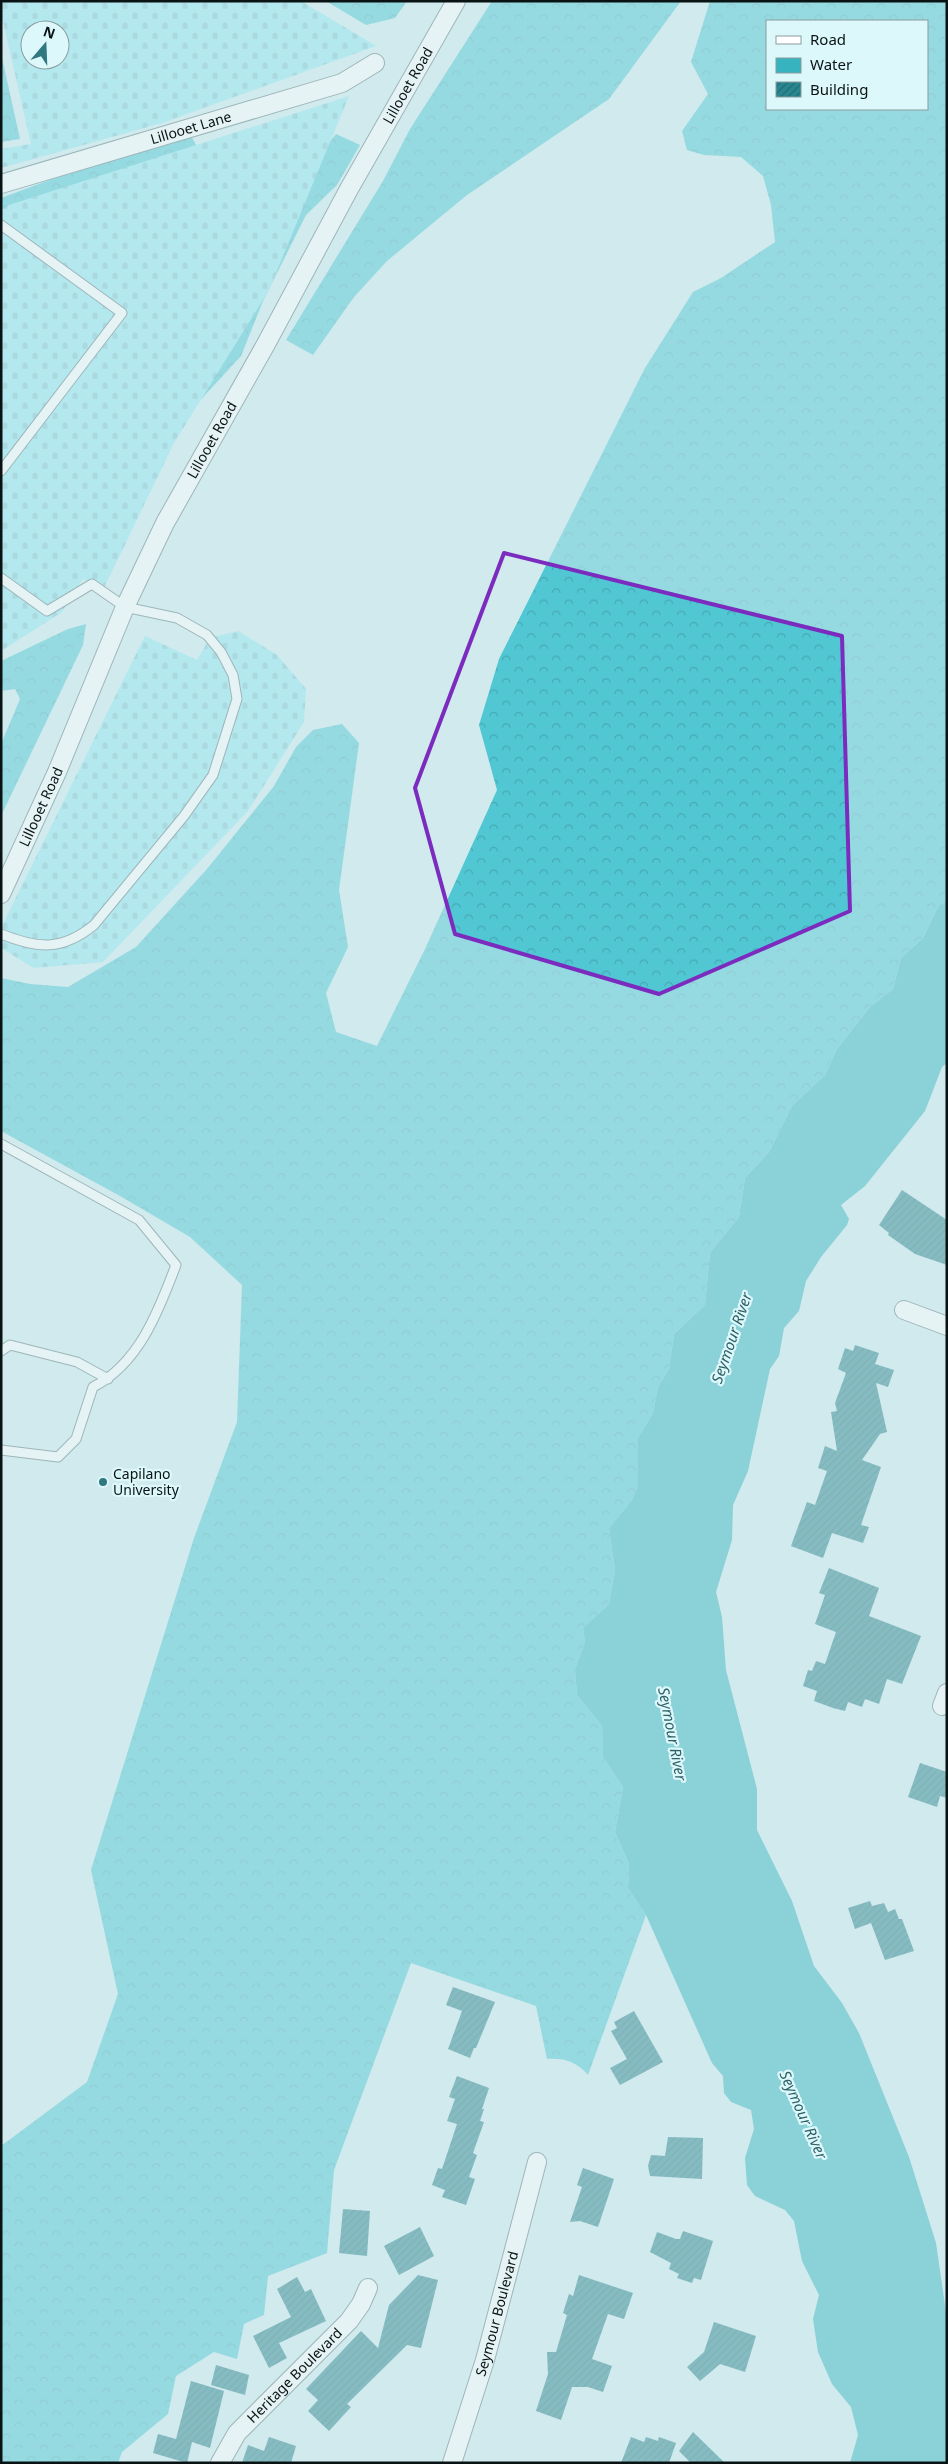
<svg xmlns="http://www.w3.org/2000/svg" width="948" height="2464" viewBox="0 0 948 2464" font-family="'Noto Sans',sans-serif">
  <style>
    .forest { fill: url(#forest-crowns); fill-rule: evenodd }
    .cemetery { fill: url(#cemetery-stones); fill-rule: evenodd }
    .water { fill: #37b3bf }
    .building { fill: url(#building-hatch) }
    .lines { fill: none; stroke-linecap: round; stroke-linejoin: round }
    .service-casing { stroke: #60787a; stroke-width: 11 }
    .minor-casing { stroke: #60787a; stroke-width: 20 }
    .service { stroke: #fff; stroke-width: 9 }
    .minor { stroke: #fff; stroke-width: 18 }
    .marked { fill: none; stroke: #7b2cbf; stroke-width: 4; stroke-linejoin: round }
    .poi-dot { fill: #307980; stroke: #ddf8fb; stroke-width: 2 }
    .labels { text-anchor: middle; stroke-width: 4.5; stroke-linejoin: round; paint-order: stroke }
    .street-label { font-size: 14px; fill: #0a1314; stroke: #ddf8fb }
    .poi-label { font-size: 14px; fill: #0a1314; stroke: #ddf8fb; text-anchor: start }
    .water-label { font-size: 15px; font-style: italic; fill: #2d5f65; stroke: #ddf8fb }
  </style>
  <defs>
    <pattern id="forest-crowns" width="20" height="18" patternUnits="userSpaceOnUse" patternTransform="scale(1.25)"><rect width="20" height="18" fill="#51c7d3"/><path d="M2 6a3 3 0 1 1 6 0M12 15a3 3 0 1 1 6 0" fill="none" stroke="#45aab4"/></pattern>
    <pattern id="cemetery-stones" width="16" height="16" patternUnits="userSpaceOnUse" patternTransform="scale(1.25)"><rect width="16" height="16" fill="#93e7f1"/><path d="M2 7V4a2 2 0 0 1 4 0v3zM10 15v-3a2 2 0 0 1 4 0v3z" fill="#7dc5ce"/></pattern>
    <pattern id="building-hatch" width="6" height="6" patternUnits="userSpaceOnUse" patternTransform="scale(1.25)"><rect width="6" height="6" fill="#29868f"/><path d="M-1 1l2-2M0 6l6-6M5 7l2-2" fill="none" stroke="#216c74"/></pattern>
  </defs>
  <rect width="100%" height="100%" fill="#d0eaed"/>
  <!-- forest -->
  <path class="forest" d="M326 1H407L395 18 366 25Z
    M492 1H681L609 99 467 195 387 261 354 297 313 355 286 340 383 181 410 129Z
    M710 1H947V901L939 905 923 938 901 958 893 989 870 1007 837 1049 825 1075 792 1106 769 1152 745 1178 739 1217 710 1253 705 1305 674 1334 669 1369 658 1387 653 1413 638 1438V1486L632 1500 609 1528 615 1570 609 1604 583 1628 585 1642 575 1669 577 1695 602 1726 603 1757 623 1787 615 1832 629 1864 628 1888 646 1915 588 2075C577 2062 565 2058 547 2059L536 2006 411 1963 334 2170 327 2253 268 2276 264 2315 244 2324 237 2359 214 2352 176 2376 168 2414 122 2452 118 2463H1V2146L87 2082 118 1994 91 1870 194 1538 237 1422 242 1285 190 1237 120 1196 1 1131V978L30 984 68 987 136 947 207 869 274 786 296 747 313 730 342 724 359 743 339 890 348 947 326 993 336 1032 377 1046 425 949 497 790 479 725 499 659 645 368 693 292 721 278 775 242 771 205 763 176 741 157 704 155 687 150 682 131 708 94 691 62ZM767 21H927V109H767Z
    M1 53 20 139 1 142Z
    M189 132 201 154 324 149 336 134 360 145 337 185 306 215 263 301 241 356 194 407 178 429 1 242V198L109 158Z
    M86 624 83 645 1 816V744L20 699 15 689 1 691V661L68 629Z"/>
  <!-- cemetery -->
  <path class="cemetery" d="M1 1H301L376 46 162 123 1 168V149L31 144 1 13ZM30 30H60V60H30Z
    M349 96 269 290 174 443 103 590 83 579 62 612 1 651V210L9 205Z
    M238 631 277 655 306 689 304 722 248 811 103 962 34 968 1 948V928L145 636 197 660 210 638Z"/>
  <!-- water -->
  <path class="water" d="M947 901V1063L942 1067 925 1111 865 1186 841 1205 849 1219 847 1225 821 1257 806 1281 799 1311 784 1328 779 1356 770 1369 748 1471 733 1505 732 1540 716 1592 722 1617 726 1670 757 1789V1830L792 1901 814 1966 842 2003 859 2033 909 2157 936 2243 947 2319V2463H850L858 2435 851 2407 832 2384 818 2352 813 2319 819 2295 802 2261 794 2221 785 2210 755 2196 747 2185 745 2158 754 2129 751 2110 731 2102 724 2093 723 2076 712 2063 646 1915 628 1888 629 1864 615 1832 623 1787 603 1757 602 1726 577 1695 575 1669 585 1642 583 1628 609 1604 615 1570 609 1528 632 1500 638 1486V1438L653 1413 658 1387 669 1369 674 1334 705 1305 710 1253 739 1217 745 1178 769 1152 792 1106 825 1075 837 1049 870 1007 893 989 901 958 923 938 939 905Z"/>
  <!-- building -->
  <path class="building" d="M902 1190 947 1220V1265L915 1254 888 1235 889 1233 879 1225Z
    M855 1345 879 1353 875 1364 894 1370 888 1387 876 1383 887 1432 880 1434 862 1460 881 1467 861 1525 869 1527 863 1543 832 1533 823 1558 791 1546 807 1502 815 1505 827 1471 818 1468 825 1446 837 1451 831 1412 837 1411 835 1403 846 1373 838 1369 845 1348 853 1351Z
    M829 1568 879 1588 869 1616 921 1636 902 1684 887 1679 879 1704 865 1699 862 1707 848 1702 845 1711 833 1708 814 1701 817 1691 803 1686 808 1670 812 1671 816 1661 825 1664 836 1632 815 1624 825 1595 819 1593Z
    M920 1763 947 1772V1798L940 1796 937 1807 908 1797Z
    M870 1901 872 1906 884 1903 888 1912 895 1909 899 1919H902L914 1951 885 1960 871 1923 855 1929 848 1908Z
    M453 1987 495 2002 476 2048H474L470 2058 448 2049 462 2011 446 2005Z
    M634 2011 663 2062 620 2085 610 2068 627 2059 611 2031 617 2028 614 2022Z
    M457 2076 489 2088 482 2109H484L480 2121 484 2122 473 2153 477 2155 469 2177 475 2179 466 2205 442 2197 445 2190 432 2185 438 2168 442 2169 457 2124 447 2121 455 2099 449 2097Z
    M668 2137 703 2138 702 2179 650 2176 648 2166 651 2155 665 2156Z
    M583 2168 614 2179 598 2227 580 2221 570 2222 582 2187 577 2185Z
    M343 2209 370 2211 367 2256 339 2253Z
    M420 2227 434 2256 399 2275 384 2246Z
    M683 2231 713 2241 701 2280 694 2278 692 2283 677 2278 679 2274 669 2269 671 2263 650 2252 657 2232 676 2239H680Z
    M418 2275 438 2280 421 2348 407 2345 347 2404 351 2407 329 2431 308 2411 318 2400 306 2389 361 2331 378 2348 389 2305Z
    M579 2275 633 2293 624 2319 608 2314 592 2359 612 2366 603 2392 588 2387H572L561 2420 536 2411 548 2374 547 2352H556L567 2315 563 2313 569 2294 573 2296Z
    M297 2277 305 2292 311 2289 326 2321 279 2343 287 2358 269 2368 253 2336 291 2317 277 2289Z
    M714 2322 756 2336 745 2372 720 2364 700 2381 687 2367 704 2352Z
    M216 2365 249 2375 245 2395 211 2385Z
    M191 2381 224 2391 210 2448 192 2442 187 2463 153 2453 158 2434 176 2439Z
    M693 2432 725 2463H691L679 2451Z
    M269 2437 296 2446 291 2463H242L248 2445 264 2451Z
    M631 2437 644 2442 646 2437 658 2441 659 2437 676 2443 669 2463H621Z"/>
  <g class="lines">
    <defs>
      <path id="service" d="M1 225 122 313 1 471
        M1 578 47 611 92 584 125 607 177 618 207 635 221 652 233 675 237 699 213 775 184 816 94 925C62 951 38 949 1 934
        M1 1144 139 1220 176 1265C159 1310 139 1364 93 1387L76 1439 58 1457 1 1450
        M1 1351 10 1345 77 1362 108 1379"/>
      <g id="minor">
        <path id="s1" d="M1 184 342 83 375 63"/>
        <path id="s2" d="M1 894 57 772 125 607 165 523 266 344 349 189 456 1"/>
        <path d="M904 1310 947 1326"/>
        <path d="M942 1706 947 1693"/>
        <path id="s3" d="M220 2463 237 2433 349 2321 361 2304 368 2288"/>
        <path id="s4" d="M452 2463 485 2360 537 2162"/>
      </g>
    </defs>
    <!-- service casing -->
    <use href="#service" class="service-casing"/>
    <!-- minor casing -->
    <use href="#minor" class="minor-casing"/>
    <!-- service -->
    <use href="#service" class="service"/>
    <!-- minor -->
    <use href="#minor" class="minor"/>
  </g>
  <!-- marked area -->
  <path d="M0 0H948V2464H0ZM504 553 842 636 850 911 659 994 455 934 415 788Z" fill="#d0eaed" fill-opacity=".55" fill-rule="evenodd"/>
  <path class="marked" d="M504 553 842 636 850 911 659 994 455 934 415 788Z"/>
  <!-- markers -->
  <circle class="poi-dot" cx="103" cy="1482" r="5"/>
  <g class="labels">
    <!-- street labels -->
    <g class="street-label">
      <text dy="5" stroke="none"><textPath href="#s2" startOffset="906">Lillooet Road</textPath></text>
      <text dy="5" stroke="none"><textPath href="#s1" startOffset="198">Lillooet Lane</textPath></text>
      <text dy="5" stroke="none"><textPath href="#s2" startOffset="501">Lillooet Road</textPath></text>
      <text dy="5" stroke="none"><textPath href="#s2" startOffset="96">Lillooet Road</textPath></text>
      <text dy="5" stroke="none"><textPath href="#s4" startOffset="156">Seymour Boulevard</textPath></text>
      <text dy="5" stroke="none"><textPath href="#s3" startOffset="116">Heritage Boulevard</textPath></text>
    </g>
    <!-- poi labels -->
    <g class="poi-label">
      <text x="113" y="1479">Capilano<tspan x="113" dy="16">University</tspan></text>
    </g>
    <!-- water labels -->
    <g class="water-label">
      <text transform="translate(732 1338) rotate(-71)" y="5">Seymour River</text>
      <text transform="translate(672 1734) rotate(79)" y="5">Seymour River</text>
      <text transform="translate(803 2115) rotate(66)" y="5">Seymour River</text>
    </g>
  </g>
  <!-- border -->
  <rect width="948" height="2464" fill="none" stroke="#0a1314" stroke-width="5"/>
  <!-- legend -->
  <rect x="766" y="20" width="162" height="90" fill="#ddf8fb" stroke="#899c9f"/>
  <rect x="776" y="36" width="25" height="8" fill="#ffffff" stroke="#899c9f"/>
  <text x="810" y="45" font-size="15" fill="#0a1314">Road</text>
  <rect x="776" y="58" width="25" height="15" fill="#37b3bf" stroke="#899c9f"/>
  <text x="810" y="70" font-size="15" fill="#0a1314">Water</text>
  <rect x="776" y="82" width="25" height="15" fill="url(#building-hatch)" stroke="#899c9f"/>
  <text x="810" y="95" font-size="15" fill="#0a1314">Building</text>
  <!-- north arrow -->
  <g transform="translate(45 45) rotate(19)"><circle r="24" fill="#ddf8fb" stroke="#899c9f"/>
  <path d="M0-4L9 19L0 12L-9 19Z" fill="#307980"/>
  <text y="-8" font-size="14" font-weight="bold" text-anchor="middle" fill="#0a1314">N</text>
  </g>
</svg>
